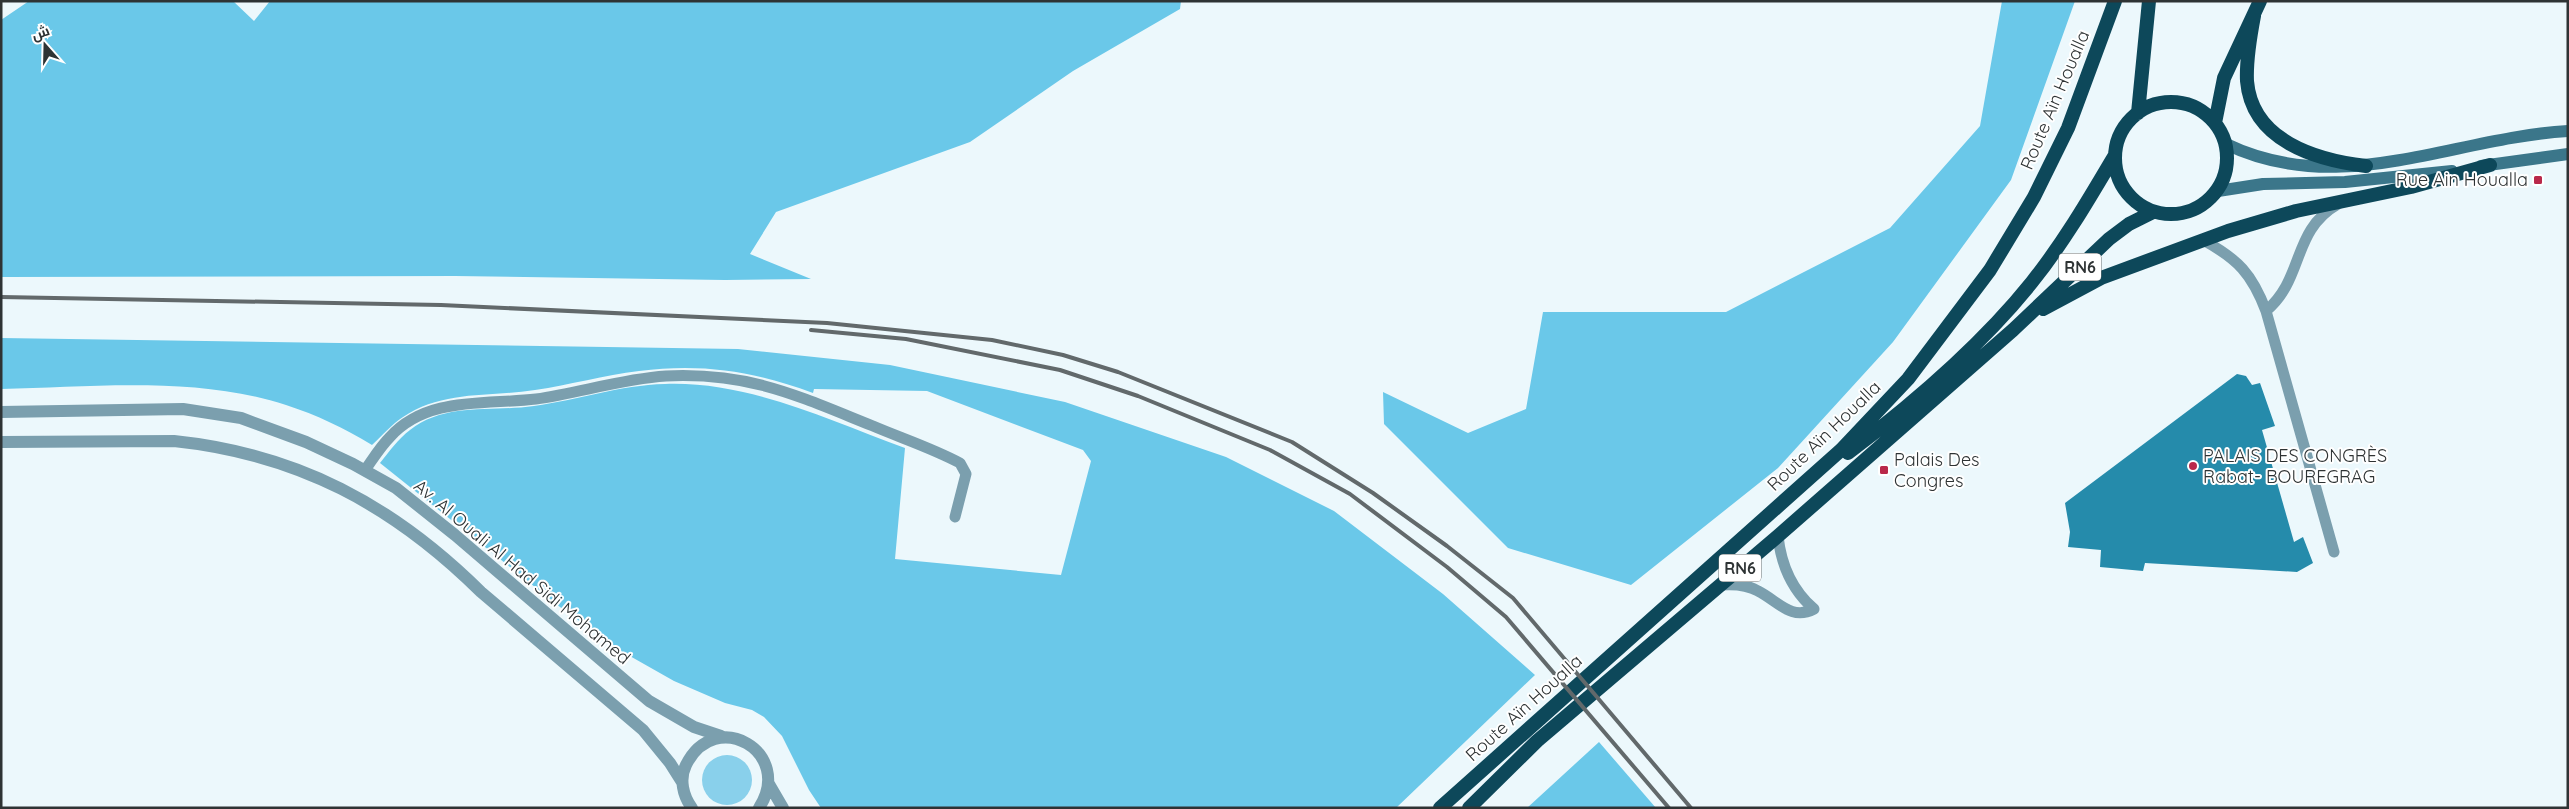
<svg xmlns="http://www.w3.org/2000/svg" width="2569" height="809" viewBox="0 0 2569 809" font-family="Quicksand,Cairo,sans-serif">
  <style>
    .green { fill: #89d0eb }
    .forest { fill: #6ac8e9 }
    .building { fill: #258bab }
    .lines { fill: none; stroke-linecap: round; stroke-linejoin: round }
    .service { stroke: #7b9fae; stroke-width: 11 }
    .tertiary { stroke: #7b9fae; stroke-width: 12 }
    .secondary { stroke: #3b768a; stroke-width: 12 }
    .trunk { stroke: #0d485a; stroke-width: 14 }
    .rail { stroke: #62696b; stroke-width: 4 }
    .poi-dot { fill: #b9284a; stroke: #fff; stroke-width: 2 }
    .labels { text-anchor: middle; stroke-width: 4; stroke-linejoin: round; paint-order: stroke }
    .shield { fill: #fff; stroke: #6d7071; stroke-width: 1 }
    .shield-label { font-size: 16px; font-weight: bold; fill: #2e3334 }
    .street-label { font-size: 18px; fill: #2e3334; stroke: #fff }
    .poi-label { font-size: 18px; fill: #2e3334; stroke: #fff; text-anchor: start }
  </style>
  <rect width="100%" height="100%" fill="#ecf8fc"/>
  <!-- green -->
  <path class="green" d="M702 780a25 25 0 1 1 50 0a25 25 0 1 1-50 0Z"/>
  <!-- forest -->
  <path class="forest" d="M29 1H233L254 21 270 1H1181L1180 9 1073 71 970 142 776 212 750 254 811 279 725 280 455 276 1 277V20Z
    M2002 1H2075L2011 180 1893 342 1778 468 1631 585 1508 548 1384 424 1383 392 1468 433 1526 409 1543 312H1726L1890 228 1980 126Z
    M1 338 738 349 890 365 1065 402 1226 457 1334 511 1443 594 1535 675 1396 808H821L809 790 782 736 764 717 752 710 725 703 674 681 621 651 560 607 380 463C389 452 398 439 410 430 446 402 492 412 534 406 578 400 620 385 665 384 749 381 828 420 905 448L895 559 1061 575 1091 461 1083 450 927 391 814 389 813 393C753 371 702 363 639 371 604 375 570 385 535 390 490 397 443 390 403 417 391 425 383 435 372 445 344 428 317 415 286 405 198 376 92 387 1 389Z
    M1599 742 1656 808H1527Z"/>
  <!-- building -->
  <path class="building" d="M2237 374 2246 376 2252 385 2260 383 2275 426 2262 430 2294 542 2303 537 2313 563 2297 572 2145 563 2143 571 2100 567 2101 550 2068 547 2070 532 2065 503Z"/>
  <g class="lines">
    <!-- service -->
    <path class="service" d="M2203 240C2238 259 2252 274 2266 311L2334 552
      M2266 311C2305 278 2291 231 2338 204
      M365 470C373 459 380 447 390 437 427 396 486 405 536 399 579 393 621 379 666 376 750 372 798 396 873 426 901 438 932 448 960 463L966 474 955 517
      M1720 585C1733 584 1746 584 1758 591 1778 601 1791 621 1814 609 1792 590 1781 564 1778 536"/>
    <!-- tertiary -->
    <path class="tertiary" d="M1 412 183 409 241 418 306 442 353 464 396 488 455 535 649 701 694 727 721 736
      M1 442 174 441C298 454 393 505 481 592L643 730 670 763 682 782
      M769 784 783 808
      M692 808C683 796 679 779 686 765 715 706 795 752 759 808"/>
    <!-- secondary -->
    <path class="secondary" d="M2226 144C2340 199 2451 138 2568 131
      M2481 166 2568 154
      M2218 191 2263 184 2345 182 2452 171"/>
    <!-- trunk -->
    <path class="trunk" d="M2254 16C2250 37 2246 60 2247 81 2252 141 2316 160 2366 166
      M2115 158a56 56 0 1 1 112 0a56 56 0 1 1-112 0Z
      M2138 113 2149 1
      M2215 123 2224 78 2260 1
      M2043 309 2101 278 2228 231 2296 211 2411 187 2490 165
      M1848 453C1914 403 1980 347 2032 282 2064 242 2089 199 2115 155
      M1440 808 1841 450 1908 379 1990 270 2034 197 2068 128 2115 1
      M1469 808 1537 741 1778 536 2013 330 2109 239 2129 224 2153 212"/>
    <!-- rail -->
    <path class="rail" d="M1 297 441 305 827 323 992 340 1063 355 1118 372 1292 442 1373 493 1447 546 1513 598 1691 808
      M811 330 906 339 1060 370 1138 396 1270 450 1350 494 1447 567 1506 617 1669 808"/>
  </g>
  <!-- markers -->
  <g class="poi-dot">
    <rect x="2533" y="175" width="10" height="10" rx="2.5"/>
    <circle cx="2193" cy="466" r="5"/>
    <rect x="1879" y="465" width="10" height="10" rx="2.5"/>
  </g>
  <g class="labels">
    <!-- shield labels -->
    <g class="shield">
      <rect x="2059" y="253.5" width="42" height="27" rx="4"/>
      <rect x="1719" y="554.5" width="42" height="27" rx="4"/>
    </g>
    <g class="shield-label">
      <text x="2080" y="273">RN6</text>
      <text x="1740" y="574">RN6</text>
    </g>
    <!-- street labels -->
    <g class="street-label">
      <text transform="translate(2055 100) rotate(-67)" y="6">Route Aïn Houalla</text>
      <text transform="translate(1824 436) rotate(-44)" y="6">Route Aïn Houalla</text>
      <text transform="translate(522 572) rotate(40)" y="6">Av. Al Ouali Al Had Sidi Mohamed</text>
      <text transform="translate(1524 708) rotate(-42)" y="6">Route Aïn Houalla</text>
    </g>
    <!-- poi labels -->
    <g class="poi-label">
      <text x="2528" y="186" text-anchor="end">Rue Ain Houalla</text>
      <text x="2203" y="462">PALAIS DES CONGRÈS<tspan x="2203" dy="21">Rabat- BOUREGRAG</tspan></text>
      <text x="1894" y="466">Palais Des<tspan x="1894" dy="21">Congres</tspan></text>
    </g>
  </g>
  <!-- border -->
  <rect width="2569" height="809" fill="none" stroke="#2e3334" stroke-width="5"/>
  <!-- north arrow -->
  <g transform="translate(45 45) rotate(340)" stroke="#ffffff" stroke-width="4" paint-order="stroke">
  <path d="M0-4L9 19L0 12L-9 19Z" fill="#2e3334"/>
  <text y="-8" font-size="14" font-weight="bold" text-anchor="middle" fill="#2e3334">ش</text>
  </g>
</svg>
